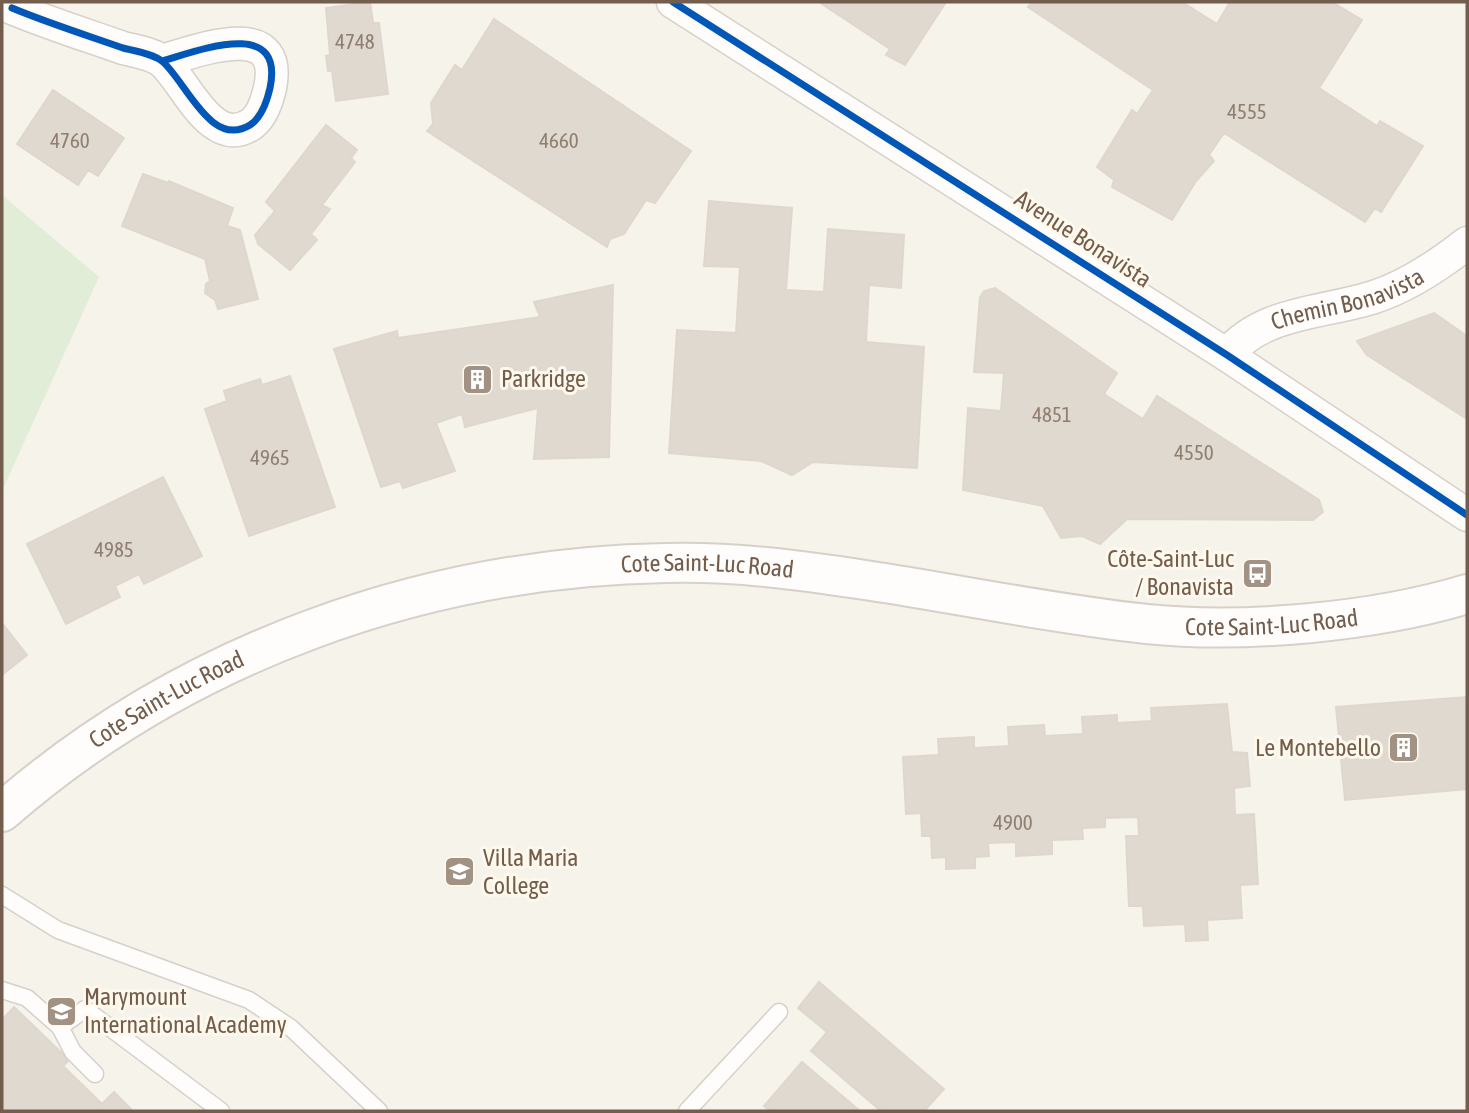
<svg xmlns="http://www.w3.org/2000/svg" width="1469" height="1113" viewBox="0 0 1469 1113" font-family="'Asap Condensed',sans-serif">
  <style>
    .green { fill: #e1edd6 }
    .building { fill: #e0d9d0; stroke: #dfd7cd; stroke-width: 2 }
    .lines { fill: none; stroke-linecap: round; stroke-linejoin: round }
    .lane-casing { stroke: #d6d0c9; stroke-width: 19 }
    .street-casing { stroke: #d6d0c9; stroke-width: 35 }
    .secondary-casing { stroke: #d6d0c9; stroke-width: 42 }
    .lane { stroke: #fefdfc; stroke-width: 16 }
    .street { stroke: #fefdfc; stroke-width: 32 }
    .secondary { stroke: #fefdfc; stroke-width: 38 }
    .cycleway-casing { stroke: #fef9ec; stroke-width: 11 }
    .cycleway { stroke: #0057b8; stroke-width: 7 }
    .labels { text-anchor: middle; stroke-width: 6; stroke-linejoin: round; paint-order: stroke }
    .number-label { font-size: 21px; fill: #907f70 }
    .street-label { font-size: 24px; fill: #735d4c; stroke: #fef9ec }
    .poi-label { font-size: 24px; fill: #735d4c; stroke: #fef9ec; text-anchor: start }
  </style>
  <rect width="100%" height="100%" fill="#f6f3eb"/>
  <!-- green -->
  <path class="green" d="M2 195 99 277 2 491Z"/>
  <!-- building -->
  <path class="building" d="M370 2 373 23H379L388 94 336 101 332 71H328L326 56 330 55 326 8Z
    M819 2H946L905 65 886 55 890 49Z
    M1032 2H1182L1217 24 1230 2H1332L1362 20 1319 88 1377 126 1380 121 1423 146 1381 212 1375 208 1365 222 1224 133 1209 155 1214 161 1196 181 1172 220 1112 187 1114 180 1097 167 1132 110 1137 114 1153 90 1028 7Z
    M494 19 691 151 655 203 646 200 624 234 610 239 607 247 427 131 433 124 431 103 455 65 462 70Z
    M53 90 124 138 98 176 88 170 78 185 17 144Z
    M326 125 357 150 351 158 355 162 322 205 330 209 311 234 317 240 290 270 258 244 255 235 275 211 266 202Z
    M143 174 168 183 169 181 233 208 227 226 240 230 258 299 218 309 215 300 205 293 206 284 210 281 205 259 122 226Z
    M709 201 792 208 786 290 824 292 828 229 904 235 901 288 869 285 866 342 924 347 917 468 813 462 792 475 761 461 669 453 677 330 736 333 740 267 704 266Z
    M613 285 609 457 534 459 538 408 465 427 462 414 436 423 455 471 403 488 400 481 381 487 334 349 397 331 398 338 540 317 534 302Z
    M995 288 1117 373 1104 394 1143 419 1157 396 1319 500 1323 512 1313 520 1127 519 1100 544 1082 536 1061 538 1043 506 963 490 968 408 1001 411 1004 373 974 372 980 297 984 291Z
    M1434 313 1467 336V419L1367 355 1357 341Z
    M290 376 335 507 249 536 205 409 227 401 224 391 260 379 262 385Z
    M163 477 202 556 144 584 139 574 115 586 120 597 66 624 27 544Z
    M2 623 27 655 2 675Z
    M1467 697V789L1345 800 1336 707Z
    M1227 704 1232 752 1247 753 1250 786 1234 788 1235 815 1254 814 1258 884 1240 885 1242 918 1207 920 1208 940 1186 941 1185 924 1144 926 1143 906H1129L1126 836H1139L1138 817 1105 818V827L1082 828 1083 839 1052 840V854L1016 856V842L988 843 989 856 975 857V868L946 869V857L932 858 931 836H922L921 813 906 814 903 757 939 755 938 739 974 737V748L1009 746 1008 727 1044 725 1045 736 1083 734 1082 717 1117 715V723L1152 721 1151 708Z
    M819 982 944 1089 924 1111H881L811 1051 827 1032 798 1008Z
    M14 1007 69 1060 63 1066 102 1104 114 1092 133 1111H2V1020Z
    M802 1062 860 1111H771L764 1106Z"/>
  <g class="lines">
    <defs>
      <path id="lane" d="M2 895 58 930 249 1000 291 1028 379 1111
        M2 990 27 998 60 1027 85 1009 221 1111
        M60 1027 73 1052 95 1074
        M687 1111 779 1012"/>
      <g id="street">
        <path d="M673 2 1227 355 1467 515"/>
        <path d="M12 8C48 23 86 35 123 48 135 51 154 54 163 62 186 82 211 149 250 125 261 118 267 101 270 88 285 16 197 51 162 61"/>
        <path id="s1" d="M1227 355C1262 311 1325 313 1374 297 1408 286 1439 265 1467 243"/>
      </g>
      <g id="secondary">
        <path id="s2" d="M2 812C184 653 424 567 666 563 732 561 799 570 865 580 959 594 1052 614 1147 624 1243 634 1375 622 1467 594"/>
      </g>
    </defs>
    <!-- lane casing -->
    <use href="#lane" class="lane-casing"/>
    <!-- street casing -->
    <use href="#street" class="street-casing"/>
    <!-- secondary casing -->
    <use href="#secondary" class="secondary-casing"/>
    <!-- lane -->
    <use href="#lane" class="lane"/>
    <!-- street -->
    <use href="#street" class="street"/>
    <!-- secondary -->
    <use href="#secondary" class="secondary"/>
    <defs>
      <path id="cycleway" d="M673 2 1227 355 1467 515
        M12 8C48 23 86 35 123 48 135 51 154 54 163 62 186 82 211 149 250 125 261 118 267 101 270 88 285 16 197 51 162 61"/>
    </defs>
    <!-- cycleway casing -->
    <use href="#cycleway" class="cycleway-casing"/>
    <!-- cycleway -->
    <use href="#cycleway" class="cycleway"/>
  </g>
  <!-- icons -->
  <defs>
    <symbol id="building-square" viewBox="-11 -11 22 22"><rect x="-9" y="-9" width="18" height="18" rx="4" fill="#a19284" stroke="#fef9ec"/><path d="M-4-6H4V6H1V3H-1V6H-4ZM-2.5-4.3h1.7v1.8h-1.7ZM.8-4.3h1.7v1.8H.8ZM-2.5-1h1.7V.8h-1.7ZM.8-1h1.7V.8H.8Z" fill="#fff"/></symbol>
    <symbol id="bus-square" viewBox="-11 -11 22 22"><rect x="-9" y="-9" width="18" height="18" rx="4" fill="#a19284" stroke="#fef9ec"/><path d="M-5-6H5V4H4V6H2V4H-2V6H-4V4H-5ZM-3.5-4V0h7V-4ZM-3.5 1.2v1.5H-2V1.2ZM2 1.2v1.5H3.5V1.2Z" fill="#fff"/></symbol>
    <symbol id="school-square" viewBox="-11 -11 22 22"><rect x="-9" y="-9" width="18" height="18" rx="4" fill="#a19284" stroke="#fef9ec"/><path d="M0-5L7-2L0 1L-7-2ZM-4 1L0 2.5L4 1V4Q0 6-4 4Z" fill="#fff"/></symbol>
  </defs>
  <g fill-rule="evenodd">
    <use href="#building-square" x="460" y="362" width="35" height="35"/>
    <use href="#bus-square" x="1240" y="556" width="35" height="35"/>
    <use href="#building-square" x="1386" y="730" width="35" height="35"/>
    <use href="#school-square" x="442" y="854" width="35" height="35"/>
    <use href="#school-square" x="44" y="994" width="35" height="35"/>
  </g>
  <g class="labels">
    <!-- number labels -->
    <g class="number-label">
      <text x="355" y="49">4748</text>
      <text x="1247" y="119">4555</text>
      <text x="70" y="148">4760</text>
      <text x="559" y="148">4660</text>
      <text x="1052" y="422">4851</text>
      <text x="1194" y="460">4550</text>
      <text x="270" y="465">4965</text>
      <text x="114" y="557">4985</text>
      <text x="1013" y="830">4900</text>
    </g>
    <!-- street labels -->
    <g class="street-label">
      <text transform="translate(1083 239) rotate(33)" y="8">Avenue Bonavista</text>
      <text dy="8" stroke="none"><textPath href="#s1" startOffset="135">Chemin Bonavista</textPath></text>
      <text dy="8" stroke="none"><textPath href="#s2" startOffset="765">Cote Saint-Luc Road</textPath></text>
      <text dy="8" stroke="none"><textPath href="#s2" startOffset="1334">Cote Saint-Luc Road</textPath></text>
      <text dy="8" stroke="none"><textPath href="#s2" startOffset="200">Cote Saint-Luc Road</textPath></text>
    </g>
    <!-- poi labels -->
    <g class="poi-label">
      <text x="501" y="387">Parkridge</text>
      <text x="1234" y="567" text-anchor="end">Côte-Saint-Luc<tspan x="1234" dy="28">/ Bonavista</tspan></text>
      <text x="1381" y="756" text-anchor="end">Le Montebello</text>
      <text x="483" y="866">Villa Maria<tspan x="483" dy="28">College</tspan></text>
      <text x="84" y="1005">Marymount<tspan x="84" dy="28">International Academy</tspan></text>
    </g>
  </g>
  <!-- border -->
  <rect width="1469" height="1113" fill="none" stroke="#735d4c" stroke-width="7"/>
</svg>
